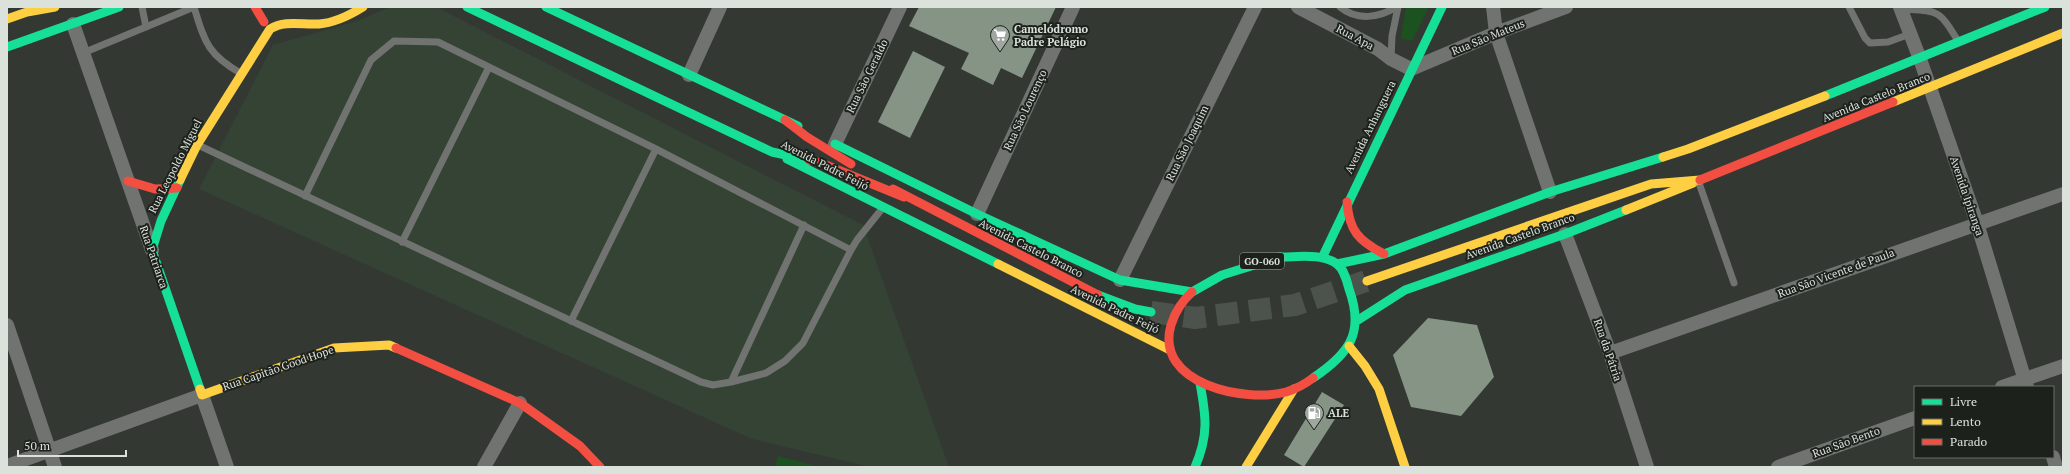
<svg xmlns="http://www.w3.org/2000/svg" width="2070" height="474" viewBox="0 0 2070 474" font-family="'PT Serif',serif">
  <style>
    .built { fill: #354335 }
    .green { fill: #1b5220 }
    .building { fill: #859485 }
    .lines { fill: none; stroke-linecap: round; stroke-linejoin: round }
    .highway-tunnel { stroke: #4c524c; stroke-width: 22; stroke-dasharray: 22 11; stroke-linecap: butt }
    .lane { stroke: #707370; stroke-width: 7 }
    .street { stroke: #707370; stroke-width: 14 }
    .fast { stroke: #16e098; stroke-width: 9 }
    .slow { stroke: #ffcf43; stroke-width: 9 }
    .jam { stroke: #f24e42; stroke-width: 9 }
    .labels { text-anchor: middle; stroke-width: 4; stroke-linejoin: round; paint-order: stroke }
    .shield { fill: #1c211b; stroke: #a2a8a1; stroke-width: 1 }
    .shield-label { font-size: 10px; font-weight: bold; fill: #dbe2db }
    .poi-label { font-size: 11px; font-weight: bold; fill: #dbe2db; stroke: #1c211b; text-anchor: start }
    .street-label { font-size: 11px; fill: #dbe2db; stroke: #1c211b }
  </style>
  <rect width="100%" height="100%" fill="#333833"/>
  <!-- built -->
  <path class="built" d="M390 7H436L863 225 949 467H870L752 439 199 189 273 45 357 21Z"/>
  <!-- green -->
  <path class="green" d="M1406 7H1429L1412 41 1401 38Z
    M778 456 820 467H775Z"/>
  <!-- building -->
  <path class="building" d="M919 7H1056L1022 78 1001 68 993 85 961 69 969 53 909 26Z
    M913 51 945 67 910 138 878 122Z
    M1428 318 1477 325 1494 377 1461 416 1411 407 1393 355Z
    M1322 392 1344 405 1304 467 1284 455Z"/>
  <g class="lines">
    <!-- highway-tunnel -->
    <path class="highway-tunnel" d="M1151 312 1195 318 1295 305 1366 281"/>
    <!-- lane -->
    <path class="lane" d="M142 7 146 27
      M1340 7C1357 21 1379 18 1396 7
      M1849 7 1865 38 1870 43 1888 42 1910 34
      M1900 9C1938 11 1938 8 1958 41
      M83 53 194 7C205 43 208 55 242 74
      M1391 59 1392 36 1398 7
      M198 145 701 382 713 385 731 382 804 225
      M1699 183 1734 283
      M305 196 371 60 394 41 438 42 656 149 851 250 803 343 785 361 766 373 731 382
      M402 242 489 67
      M851 250 857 240 881 210
      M571 321 656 149"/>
    <!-- street -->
    <path class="street" d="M1298 7 1378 49 1391 59 1411 69 1496 33 1566 7
      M1493 7 1496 33 1550 192
      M1900 7 1920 59 1977 223 2027 387
      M73 24 152 250
      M689 75 720 7
      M835 144 900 7
      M977 214 1073 7
      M1565 234 1610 353 1647 467
      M1120 280 1255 7
      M7 325 55 467
      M1610 353 2063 194
      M2002 387 2063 366
      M2053 457 2056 467
      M7 466 202 395 227 467
      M484 467 520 403
      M1778 467 1915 418"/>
    <!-- fast -->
    <path class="fast" d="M467 7 772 152 809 160
      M546 7 798 126
      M7 47 119 7
      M1825 96 2045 7
      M835 144 977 214 1120 280 1192 292
      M787 159 998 264
      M180 180 161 221 152 250 200 389
      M1280 257C1298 257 1322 253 1337 264 1344 269 1347 281 1349 289 1365 333 1349 354 1313 378
      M1322 258 1442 7
      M1337 264 1384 254 1550 192 1663 157
      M1192 292 1222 275 1280 257
      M1098 295 1135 309 1151 312
      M1355 322 1405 290 1565 234 1626 210
      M1195 467C1209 435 1206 416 1200 383"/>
    <!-- slow -->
    <path class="slow" d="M7 19 27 12 55 7
      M1893 102 2063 33
      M1663 157 1688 149 1825 96
      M180 180 197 145 270 29C285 20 302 25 319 24 335 23 350 15 363 7
      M1626 210 1693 183
      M998 264 1170 350
      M1367 281 1651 184 1700 180
      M1349 346 1365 366 1379 389 1405 467
      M200 389 202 395 334 348 389 345 396 348
      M1246 467 1294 389"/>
    <!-- jam -->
    <path class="jam" d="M255 7 264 22
      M785 120 807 137 851 164
      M809 160 821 163 904 197
      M1700 180 1893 102
      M128 181 155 189 177 188
      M893 189 1098 295
      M1347 202C1349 231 1359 241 1384 254
      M1192 292C1182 301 1175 312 1171 325 1154 384 1245 403 1286 392 1296 389 1305 384 1313 378
      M396 348 520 403 580 446 600 467"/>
  </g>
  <!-- icons -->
  <defs>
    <symbol id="supermarket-pin" viewBox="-11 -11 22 30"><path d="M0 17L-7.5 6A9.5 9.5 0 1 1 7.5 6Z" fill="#a0a6a0" stroke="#1c211b"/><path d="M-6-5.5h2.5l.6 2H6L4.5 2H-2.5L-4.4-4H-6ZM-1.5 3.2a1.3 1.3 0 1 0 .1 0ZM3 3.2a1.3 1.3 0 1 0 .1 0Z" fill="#fff"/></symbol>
    <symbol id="fuel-pin" viewBox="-11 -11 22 30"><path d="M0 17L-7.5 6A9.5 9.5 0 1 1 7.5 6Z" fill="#a0a6a0" stroke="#1c211b"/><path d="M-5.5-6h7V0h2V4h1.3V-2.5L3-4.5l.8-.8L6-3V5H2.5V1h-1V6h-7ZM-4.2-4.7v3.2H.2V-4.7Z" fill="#fff"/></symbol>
  </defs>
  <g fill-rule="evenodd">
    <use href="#supermarket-pin" x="989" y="24" width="22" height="30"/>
    <use href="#fuel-pin" x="1303" y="402" width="22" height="30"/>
  </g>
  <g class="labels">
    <!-- shield labels -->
    <rect class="shield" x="1240" y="253" width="44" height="16" rx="3"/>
    <g class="shield-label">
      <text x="1262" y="265">GO-060</text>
    </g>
    <!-- poi labels -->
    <g class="poi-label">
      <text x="1014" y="33">Camelódromo<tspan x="1014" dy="13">Padre Pelágio</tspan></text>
      <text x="1328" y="417">ALE</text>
    </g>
    <!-- street labels -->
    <g class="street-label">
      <text transform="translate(1355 37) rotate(28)" y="4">Rua Apa</text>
      <text transform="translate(1488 37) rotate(-22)" y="4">Rua São Mateus</text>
      <text transform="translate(867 76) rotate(-64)" y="4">Rua São Geraldo</text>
      <text transform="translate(1876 97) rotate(-22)" y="4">Avenida Castelo Branco</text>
      <text transform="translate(1025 110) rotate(-65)" y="4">Rua São Lourenço</text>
      <text transform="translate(1370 127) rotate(-64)" y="4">Avenida Anhanguera</text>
      <text transform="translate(1187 143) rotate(-64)" y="4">Rua São Joaquim</text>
      <text transform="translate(825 165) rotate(27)" y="4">Avenida Padre Feijó</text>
      <text transform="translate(175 166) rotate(-63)" y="4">Rua Leopoldo Miguel</text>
      <text transform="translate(1967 196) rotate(71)" y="4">Avenida Ipiranga</text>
      <text transform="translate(1520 236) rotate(-20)" y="4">Avenida Castelo Branco</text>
      <text transform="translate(1031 248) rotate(27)" y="4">Avenida Castelo Branco</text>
      <text transform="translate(154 257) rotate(71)" y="4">Rua Patriarca</text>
      <text transform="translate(1836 273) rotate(-20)" y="4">Rua São Vicente de Paula</text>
      <text transform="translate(1115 309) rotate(26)" y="4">Avenida Padre Feijó</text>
      <text transform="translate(1608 350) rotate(71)" y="4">Rua da Pátria</text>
      <text transform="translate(278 368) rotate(-19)" y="4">Rua Capitão Good Hope</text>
      <text transform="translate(1846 442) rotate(-20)" y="4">Rua São Bento</text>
    </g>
  </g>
  <!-- border -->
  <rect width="2070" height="474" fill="none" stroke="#dbe2db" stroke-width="16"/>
  <!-- legend -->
  <rect x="1914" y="386" width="140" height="72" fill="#1c211b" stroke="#686e68"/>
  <rect x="1922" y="399" width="20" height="6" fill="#16e098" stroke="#686e68"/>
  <text x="1950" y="406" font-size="12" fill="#dbe2db">Livre</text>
  <rect x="1922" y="419" width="20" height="6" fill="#ffcf43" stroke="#686e68"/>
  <text x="1950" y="426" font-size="12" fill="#dbe2db">Lento</text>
  <rect x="1922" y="439" width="20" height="6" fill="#f24e42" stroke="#686e68"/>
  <text x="1950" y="446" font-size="12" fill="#dbe2db">Parado</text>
  <!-- scale -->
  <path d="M18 450v6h108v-6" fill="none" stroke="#dbe2db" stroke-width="2"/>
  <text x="24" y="450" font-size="12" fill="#dbe2db" stroke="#1c211b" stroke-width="3" paint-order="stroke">50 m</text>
</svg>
